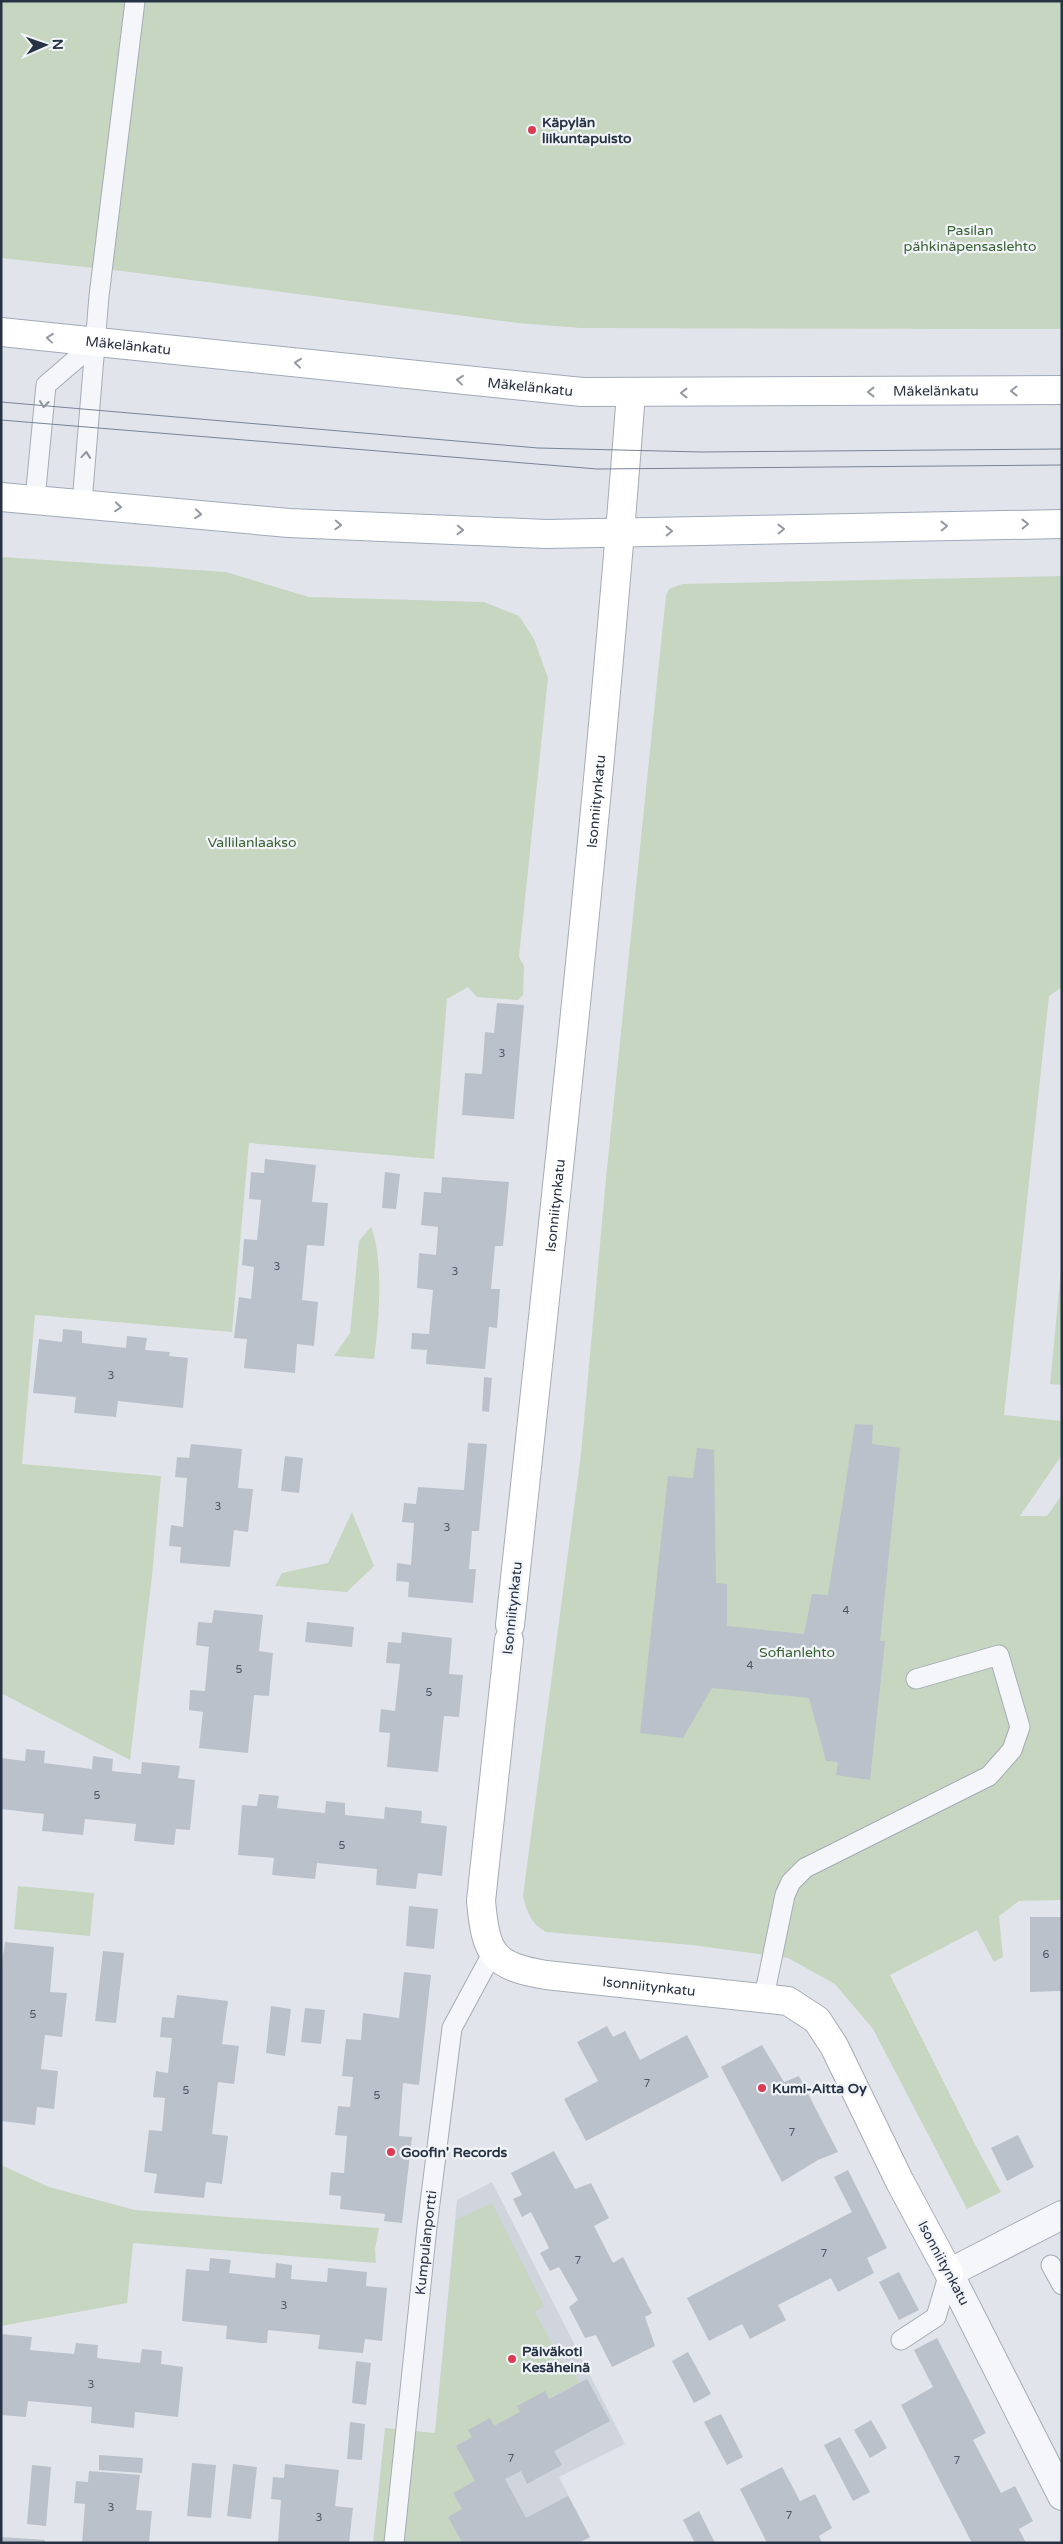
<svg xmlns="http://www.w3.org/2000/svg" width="1063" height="2544" viewBox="0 0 1063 2544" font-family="'Varela Round',sans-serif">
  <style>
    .built { fill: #cfd4dd }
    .green { fill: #c6d6c1 }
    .building { fill: #bac1cb }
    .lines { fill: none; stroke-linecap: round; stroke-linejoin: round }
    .lane-casing { stroke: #a5acb6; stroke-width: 21 }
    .street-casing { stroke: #a5acb6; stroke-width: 30 }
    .secondary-casing { stroke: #a5acb6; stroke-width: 30 }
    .primary-casing { stroke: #9fa9b8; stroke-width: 30 }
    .lane { stroke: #f4f6f9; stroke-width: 19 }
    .street { stroke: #f4f6f9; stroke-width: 28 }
    .secondary { stroke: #fff; stroke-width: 28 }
    .primary { stroke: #fff; stroke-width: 28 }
    .tram { stroke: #798496; stroke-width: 1 }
    .oneway { stroke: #9398a2 }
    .oneway2 { stroke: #8e949e }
    .poi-dot { fill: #db3b53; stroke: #f1f4f8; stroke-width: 2 }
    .labels { text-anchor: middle; stroke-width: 4.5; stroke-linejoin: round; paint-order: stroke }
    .number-label { font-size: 11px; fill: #4c5666 }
    .poi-label { font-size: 14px; font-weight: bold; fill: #273244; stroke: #f1f4f8; text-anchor: start }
    .park-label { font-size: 14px; fill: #3c6133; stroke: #f1f4f8 }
    .street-label { font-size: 14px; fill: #273244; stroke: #f1f4f8 }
  </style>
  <rect width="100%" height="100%" fill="#e1e5eb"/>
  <!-- built -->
  <path class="built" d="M492 2182 625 2444 559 2477 590 2537 578 2543 426 2528 457 2200Z"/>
  <!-- green -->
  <path class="green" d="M1 1H1062V329L580 328 518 323 130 272 1 258Z
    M1 557 226 572 309 597 484 602 519 616 534 639 548 678 519 957 524 966 523 995 518 1000 477 997 468 987 447 999 434 1159 249 1143 232 1332 35 1315 22 1464 161 1476 152 1576 130 1760 1 1693Z
    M1062 576V987L1049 996 1004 1415 1062 1421V1455L1020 1516H1047L1062 1495V1900L1019 1901 999 1916 1003 1957 994 1962 977 1930 890 1975 980 2154 1001 2192 967 2209 873 2029 835 1984 788 1958 692 1945 546 1932C531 1924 527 1912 523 1896L581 1454 606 1178 666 595 669 589 682 584Z
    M371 1227C384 1259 379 1323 374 1359L334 1356 350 1333 359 1241Z
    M1062 1260V1385L1050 1384Z
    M352 1512 374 1566 347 1592 275 1586 282 1573 328 1563Z
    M18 1886 94 1893 90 1936 14 1929Z
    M1 2165 49 2187 135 2210 379 2228 375 2249 376 2263 133 2243 127 2303 1 2326Z
    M492 2203 544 2306 535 2312 567 2372 572 2369 579 2383 456 2446 475 2481 453 2493 462 2509 448 2517 462 2543H373L385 2428 435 2433 456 2220Z"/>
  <!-- building -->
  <path class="building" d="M497 1003 524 1005 514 1119 462 1115 465 1073 482 1074 485 1032 494 1033Z
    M265 1159 316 1165 312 1202 328 1203 324 1246 307 1245 302 1300 318 1302 314 1346 297 1344 295 1373 244 1368 247 1339 234 1338 239 1297 251 1299 254 1267 242 1265 244 1239 257 1240 261 1200 249 1199 251 1172 264 1173Z
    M385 1172 400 1174 396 1209 382 1208Z
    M442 1177 509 1182 503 1246H495L491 1289H500L497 1328 489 1327 485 1369 426 1364 427 1350 411 1349 412 1333 429 1334 433 1290 417 1288 419 1253 436 1255 438 1227 421 1225 424 1192 441 1193Z
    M63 1329 82 1331V1343L126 1348 127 1336 147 1338 145 1350 170 1352 169 1356 188 1358 183 1408 118 1401 116 1417 74 1413 76 1397 33 1393 39 1339 62 1342Z
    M484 1377 492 1378 489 1412 482 1411Z
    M855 1424 873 1425 872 1444 900 1448 880 1641H885L870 1780 836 1775 838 1762 826 1761 809 1698 712 1688 683 1738 640 1733 668 1476 693 1478 697 1448 714 1450 716 1583 727 1584V1626L804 1634 812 1594 828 1595Z
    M468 1443 487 1444 479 1531H472L469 1569H476L473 1603 408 1597 409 1582 396 1581 397 1563 411 1565 414 1523 402 1522 404 1503 416 1504 418 1487 464 1490Z
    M191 1444 242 1449 238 1488 253 1489 248 1532 234 1530 230 1567 180 1563 181 1547 169 1546 171 1525 183 1527 187 1478 175 1477 177 1457 189 1458Z
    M285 1456 303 1458 299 1493 281 1491Z
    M214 1610 263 1615 259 1651 273 1653 269 1696 254 1695 248 1753 199 1748 203 1712 189 1710 190 1690 205 1691 209 1647 196 1645 198 1622 212 1623Z
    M307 1622 354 1627 352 1647 305 1642Z
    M402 1632 452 1638 449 1674 463 1675 459 1717 444 1716 438 1772 387 1767 390 1733 379 1732 381 1709 395 1711 400 1664 386 1663 388 1642 401 1643Z
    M26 1749 45 1751 44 1763 92 1769 93 1756 113 1759 112 1771 141 1774 142 1762 180 1766 178 1778 195 1780 190 1830 176 1829 174 1845 134 1841 136 1824 85 1819 83 1835 42 1831 44 1814 1 1809V1758L25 1761Z
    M259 1794 279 1796 277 1808 325 1813 326 1801 345 1803V1815L384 1819 385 1807 422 1811 421 1823 447 1826 442 1876 418 1873 416 1889 376 1885 377 1869 317 1863 315 1879 272 1875 274 1858 238 1855 242 1805 257 1806Z
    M409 1906 438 1909 434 1949 406 1946Z
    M1030 1917H1062V1991L1030 1992Z
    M5 1942 54 1947 50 1992 67 1993 62 2037 45 2035 41 2069 58 2071 54 2109 37 2107 35 2125 1 2121V1970Z
    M103 1951 124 1953 116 2023 95 2021Z
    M404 1972 431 1975 419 2085 403 2083 399 2136 412 2137 402 2223 384 2221 385 2214 340 2209 341 2196 329 2195 331 2172 344 2173 347 2136 335 2135 338 2106 350 2107 353 2077 342 2076 346 2039 361 2040 363 2013 399 2018Z
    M177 1995 228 2001 222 2044 239 2046 234 2084 218 2082 212 2134 228 2136 222 2184 206 2182 204 2198 154 2193 157 2174 144 2172 149 2130 162 2131 165 2098 153 2097 156 2071 168 2073 172 2038 160 2037 162 2017 174 2018Z
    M271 2006 291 2009 285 2056 266 2053Z
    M305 2008 325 2010 321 2044 301 2042Z
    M607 2026 613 2037 625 2031 640 2060 687 2035 709 2077 586 2141 564 2099 598 2081 577 2042Z
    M762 2045 784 2082 799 2076 838 2152 818 2160 782 2182 721 2067Z
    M1018 2135 1034 2167 1007 2181 991 2148Z
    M554 2151 575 2189 591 2183 609 2218 594 2226 613 2263 623 2257 652 2313 645 2317 655 2346 612 2367 596 2335 585 2338 569 2307 578 2300 559 2267 550 2271 540 2253 549 2248 531 2212 522 2217 513 2199 522 2195 511 2173Z
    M848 2170 887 2248 867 2258 874 2273 838 2292 831 2278 778 2305 786 2320 750 2339 742 2324 709 2341 687 2298 852 2212 834 2177Z
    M210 2258 231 2260 229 2273 275 2278 276 2263 292 2265 291 2279 327 2282 328 2268 367 2272 366 2286 387 2288 382 2341 365 2339 363 2353 318 2349 320 2335 268 2330 267 2343H261L226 2339 227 2326 182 2321 186 2269 209 2271Z
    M899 2272 919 2310 899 2320 879 2282Z
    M1 2334 32 2337 30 2350 74 2354 76 2343 98 2345 97 2358 140 2363 142 2349 162 2351 161 2364 183 2367 178 2417 135 2412 134 2428 91 2423 92 2407 28 2401 26 2417 1 2415Z
    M937 2338 986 2433 973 2440 1001 2493 1015 2486 1033 2521 1019 2529 1026 2543H972L901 2405 933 2387 914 2350Z
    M688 2352 711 2394 694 2403 672 2361Z
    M356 2361 371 2363 366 2405 352 2403Z
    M587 2379 610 2421 554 2451 562 2465 527 2484 521 2471 505 2479 526 2518 568 2496 590 2537 578 2543H462L448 2517 462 2509 453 2493 475 2481 456 2446 472 2437 468 2430 490 2418 494 2426 520 2412 517 2406 545 2391 549 2399Z
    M721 2414 743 2457 727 2465 704 2422Z
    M871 2420 887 2448 870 2458 854 2430Z
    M350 2422 365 2424 362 2460 347 2459Z
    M840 2437 870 2492 853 2501 824 2445Z
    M99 2455 143 2458 142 2473 99 2470Z
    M192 2463 216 2465 211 2518 187 2516Z
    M233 2464 257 2467 251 2519 227 2516Z
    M285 2464 339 2470 335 2506 353 2508 349 2543H278L281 2500 271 2499 273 2477 284 2478Z
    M32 2465 51 2467 46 2526 27 2524Z
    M782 2467 800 2501 815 2494 832 2528 819 2536 822 2543H767L740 2489Z
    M89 2471 140 2475 136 2510 152 2511 149 2543H82L85 2504 74 2503 76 2481 88 2482Z
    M699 2511 715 2543H695L683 2520Z
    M1 2537 45 2540 44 2543H1Z"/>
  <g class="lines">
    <defs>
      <g id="lane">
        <path d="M35 499 46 385 95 343"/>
        <path d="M82 503 99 296 135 1"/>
        <path d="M764 1997 785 1895 791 1882 805 1868 989 1776 1012 1750 1020 1727 999 1655 916 1679"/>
        <path d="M1051 2265 1062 2285"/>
        <path d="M901 2340 936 2317 949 2273"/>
        <path id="s1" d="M394 2543 427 2227 452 2028 493 1952"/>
      </g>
      <path id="street" d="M1062 2215 949 2273 1062 2496"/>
      <g id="secondary">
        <path id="s2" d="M510 1625C554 1215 600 804 631 393"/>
        <path id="s3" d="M509 1640 481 1901C486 1955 493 1966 546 1975L788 2001 817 2020 834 2046 900 2182 949 2273"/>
      </g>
      <g id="primary">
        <path id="s4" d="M1 332 582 392 1062 390"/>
        <path d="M1 497 289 523 546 534 1062 524"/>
      </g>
    </defs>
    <!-- lane casing -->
    <use href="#lane" class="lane-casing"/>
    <!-- street casing -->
    <use href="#street" class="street-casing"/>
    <!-- secondary casing -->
    <use href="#secondary" class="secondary-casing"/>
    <!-- primary casing -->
    <use href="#primary" class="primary-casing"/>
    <!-- lane -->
    <use href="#lane" class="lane"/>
    <!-- street -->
    <use href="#street" class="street"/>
    <!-- secondary -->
    <use href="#secondary" class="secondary"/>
    <!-- primary -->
    <use href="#primary" class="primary"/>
    <!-- tram -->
    <path class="tram" d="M1 402 538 448 701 452 1062 449
      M1 420 597 469 1062 465"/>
  </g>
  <!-- one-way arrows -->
  <defs><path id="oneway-chevron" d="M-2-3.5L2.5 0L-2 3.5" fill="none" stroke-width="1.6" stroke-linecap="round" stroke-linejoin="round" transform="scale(1.25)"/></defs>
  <g class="oneway">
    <use href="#oneway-chevron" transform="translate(50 338) rotate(-174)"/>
    <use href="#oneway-chevron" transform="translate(298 363) rotate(-174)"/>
    <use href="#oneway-chevron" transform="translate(460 380) rotate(-174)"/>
    <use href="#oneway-chevron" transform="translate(1014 391) rotate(179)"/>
    <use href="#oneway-chevron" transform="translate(871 392) rotate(180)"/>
    <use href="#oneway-chevron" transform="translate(684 393) rotate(180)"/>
    <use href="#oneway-chevron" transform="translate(118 507) rotate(5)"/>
    <use href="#oneway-chevron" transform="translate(198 514) rotate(6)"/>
    <use href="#oneway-chevron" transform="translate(1025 524) rotate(-1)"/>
    <use href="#oneway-chevron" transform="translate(338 525) rotate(2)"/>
    <use href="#oneway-chevron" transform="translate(944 526) rotate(-1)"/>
    <use href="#oneway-chevron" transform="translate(781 529) rotate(-1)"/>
    <use href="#oneway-chevron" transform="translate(460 530) rotate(2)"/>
    <use href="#oneway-chevron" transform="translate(669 531) rotate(-1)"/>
  </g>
  <g class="oneway2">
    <use href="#oneway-chevron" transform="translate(44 404) rotate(96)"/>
    <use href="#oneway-chevron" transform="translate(86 455) rotate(-85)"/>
  </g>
  <!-- markers -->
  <g class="poi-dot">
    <circle cx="532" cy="130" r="5"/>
    <circle cx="762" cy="2088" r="5"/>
    <circle cx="391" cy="2152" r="5"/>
    <circle cx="512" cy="2359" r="5"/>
  </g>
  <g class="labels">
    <!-- number labels -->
    <g class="number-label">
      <text x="502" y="1057">3</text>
      <text x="277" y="1270">3</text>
      <text x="455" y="1275">3</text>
      <text x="111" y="1379">3</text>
      <text x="218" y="1510">3</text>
      <text x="447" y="1531">3</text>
      <text x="846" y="1614">4</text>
      <text x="750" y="1669">4</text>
      <text x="239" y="1673">5</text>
      <text x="429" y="1696">5</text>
      <text x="97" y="1799">5</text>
      <text x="342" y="1849">5</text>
      <text x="1046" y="1958">6</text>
      <text x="33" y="2018">5</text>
      <text x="647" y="2087">7</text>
      <text x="186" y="2094">5</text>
      <text x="377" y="2099">5</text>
      <text x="792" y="2136">7</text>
      <text x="824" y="2257">7</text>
      <text x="578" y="2264">7</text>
      <text x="284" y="2309">3</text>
      <text x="91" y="2388">3</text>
      <text x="511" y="2462">7</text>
      <text x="957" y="2464">7</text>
      <text x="111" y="2511">3</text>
      <text x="789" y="2519">7</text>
      <text x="319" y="2521">3</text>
    </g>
    <!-- poi labels -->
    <g class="poi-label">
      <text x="542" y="127">Käpylän<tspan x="542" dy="16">liikuntapuisto</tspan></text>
      <text x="772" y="2093">Kumi-Aitta Oy</text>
      <text x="401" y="2157">Goofin' Records</text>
      <text x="522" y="2356">Päiväkoti<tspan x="522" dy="16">Kesäheinä</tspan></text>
    </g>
    <!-- park labels -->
    <g class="park-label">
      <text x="970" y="235">Pasilan<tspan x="970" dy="16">pähkinäpensaslehto</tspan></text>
      <text x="252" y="847">Vallilanlaakso</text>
      <text x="797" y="1657">Sofianlehto</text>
    </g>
    <!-- street labels -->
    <g class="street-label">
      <text dy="5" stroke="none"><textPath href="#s4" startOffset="128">Mäkelänkatu</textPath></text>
      <text dy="5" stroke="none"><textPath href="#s4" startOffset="532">Mäkelänkatu</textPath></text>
      <text dy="5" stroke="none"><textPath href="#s4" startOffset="938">Mäkelänkatu</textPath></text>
      <text dy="5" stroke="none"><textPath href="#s2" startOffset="828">Isonniitynkatu</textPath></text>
      <text dy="5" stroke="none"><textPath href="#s2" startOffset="422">Isonniitynkatu</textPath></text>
      <text transform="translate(512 1608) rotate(-84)" y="5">Isonniitynkatu</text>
      <text dy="5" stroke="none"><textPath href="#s3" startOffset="478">Isonniitynkatu</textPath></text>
      <text dy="5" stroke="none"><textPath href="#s1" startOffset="302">Kumpulanportti</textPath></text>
      <text transform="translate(944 2263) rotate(62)" y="5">Isonniitynkatu</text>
    </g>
  </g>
  <!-- border -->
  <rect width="1063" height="2544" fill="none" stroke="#273244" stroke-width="5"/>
  <!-- north arrow -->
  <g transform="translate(45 45) rotate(88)" stroke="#f1f4f8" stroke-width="4" paint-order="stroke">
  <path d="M0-4L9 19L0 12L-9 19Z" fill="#273244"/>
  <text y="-8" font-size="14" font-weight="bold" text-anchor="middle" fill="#273244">N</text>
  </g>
</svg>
